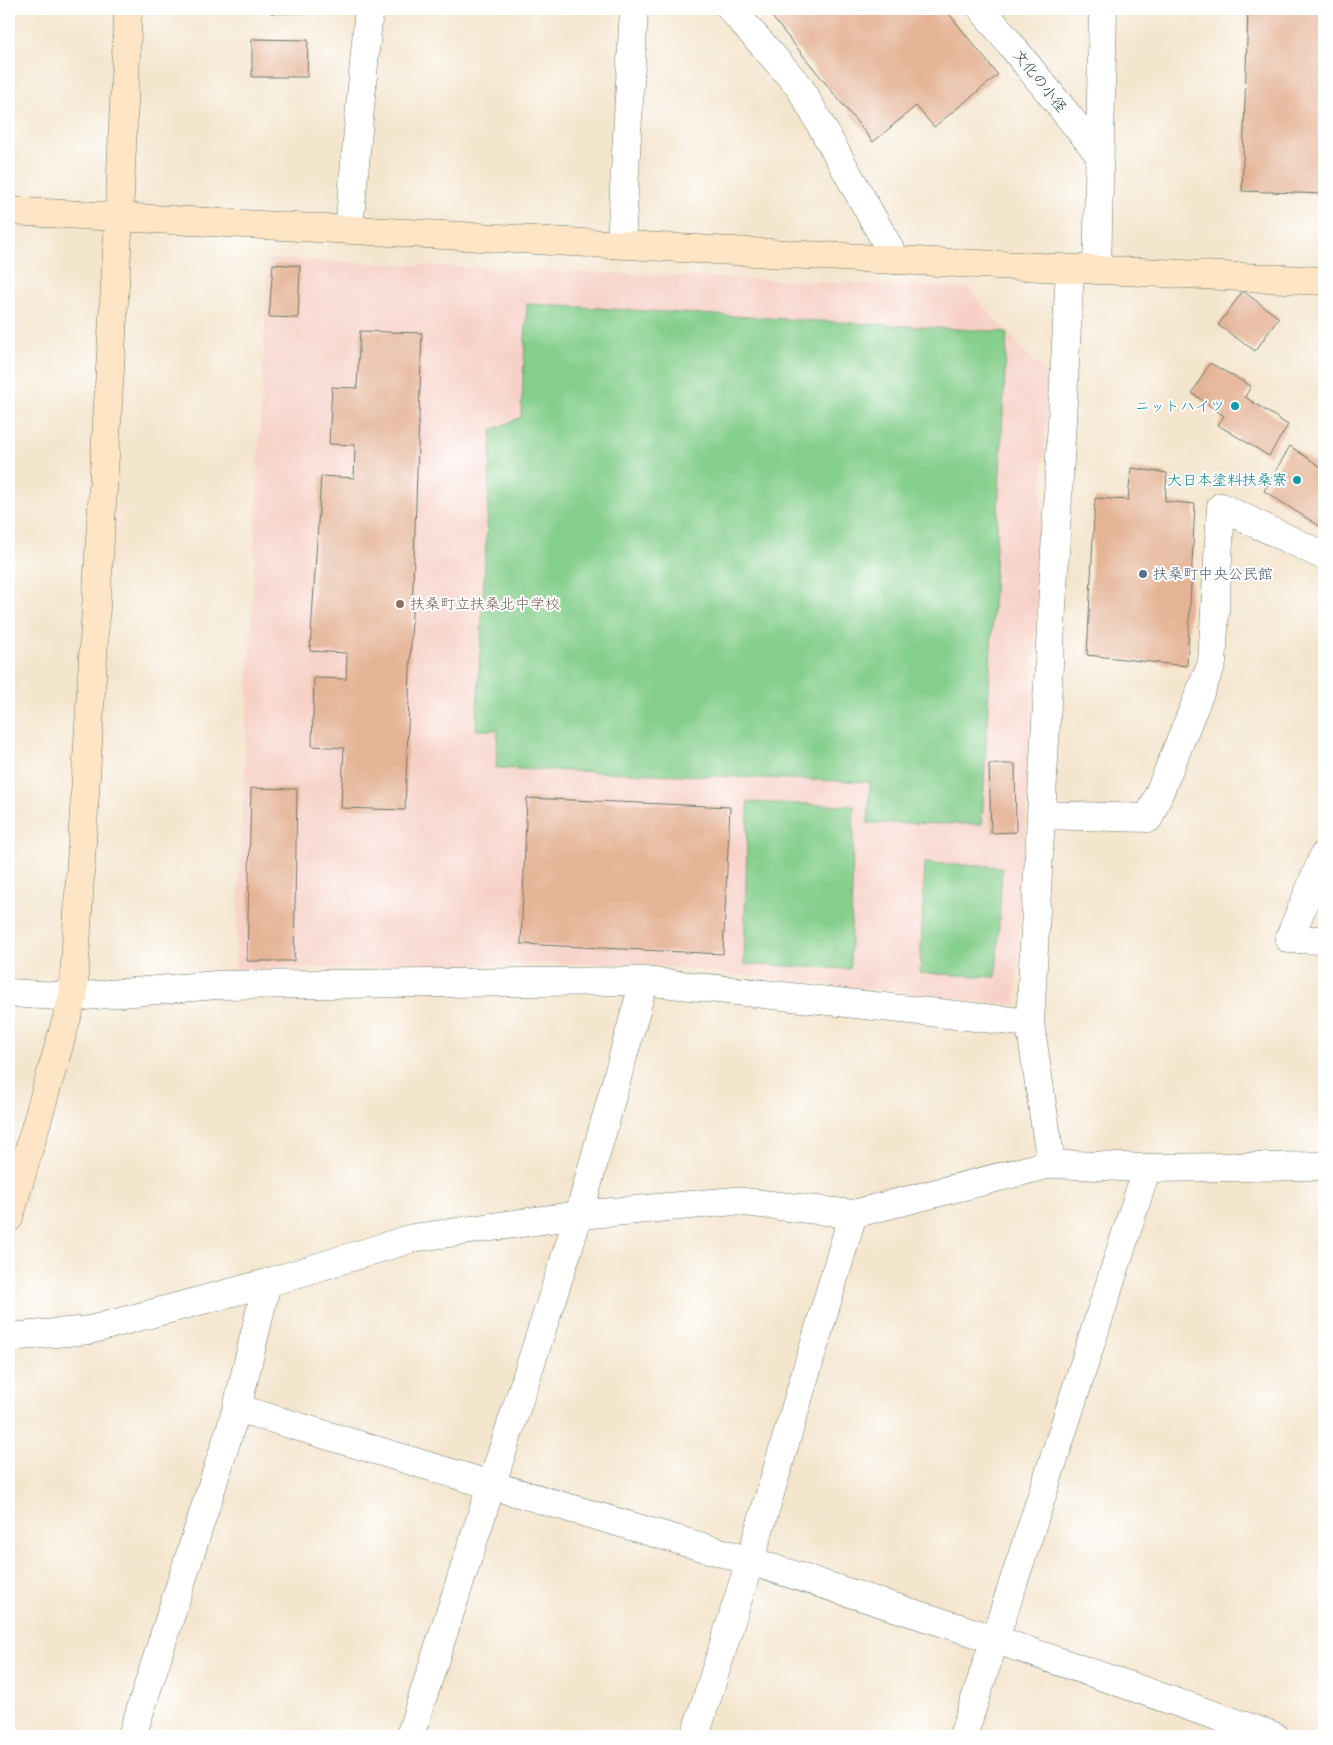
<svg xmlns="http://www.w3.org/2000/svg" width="1333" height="1745" viewBox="0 0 1333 1745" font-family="Dekko,'Klee One',sans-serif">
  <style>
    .built { fill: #f7d1c7 }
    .green { fill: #85cf8c; stroke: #528660 }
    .building { fill: #e5b496 }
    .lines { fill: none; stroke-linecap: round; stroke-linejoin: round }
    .street-casing { stroke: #6a786a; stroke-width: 29 }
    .secondary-casing { stroke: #6a786a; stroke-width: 29 }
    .street { stroke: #fff; stroke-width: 28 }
    .secondary { stroke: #fee5c5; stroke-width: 28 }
    .culture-dot { fill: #0f9aa8; stroke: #fff; stroke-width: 2 }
    .service-dot { fill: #5c6f8a; stroke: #fff; stroke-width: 2 }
    .education-dot { fill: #8d6e63; stroke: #fff; stroke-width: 2 }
    .labels { text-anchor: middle; stroke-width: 4; stroke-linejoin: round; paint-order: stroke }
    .street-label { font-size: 15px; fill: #1f3d34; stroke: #fff }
    .culture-label { font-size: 15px; fill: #0d838f; stroke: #fff; text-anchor: end }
    .service-label { font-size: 15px; fill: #4e5e75; stroke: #fff; text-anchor: start }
    .education-label { font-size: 15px; fill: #785e54; stroke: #fff; text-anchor: start }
  </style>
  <rect width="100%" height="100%" fill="#fff"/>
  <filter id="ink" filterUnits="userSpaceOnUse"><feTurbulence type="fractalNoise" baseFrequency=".02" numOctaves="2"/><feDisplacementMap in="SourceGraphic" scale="10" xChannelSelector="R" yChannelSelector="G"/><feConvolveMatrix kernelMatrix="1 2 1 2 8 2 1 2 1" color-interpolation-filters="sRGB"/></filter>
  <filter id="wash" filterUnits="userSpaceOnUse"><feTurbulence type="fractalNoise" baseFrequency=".0096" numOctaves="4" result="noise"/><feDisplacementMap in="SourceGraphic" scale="20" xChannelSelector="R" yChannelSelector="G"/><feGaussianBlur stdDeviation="1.12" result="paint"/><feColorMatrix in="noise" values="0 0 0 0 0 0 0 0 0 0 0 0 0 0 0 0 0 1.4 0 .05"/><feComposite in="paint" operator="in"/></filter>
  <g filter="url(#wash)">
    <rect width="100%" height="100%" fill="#f4e5cd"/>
    <!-- built -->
    <path class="built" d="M268 259 967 288 1048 377 1016 1005 630 963 235 969Z"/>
    <!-- green -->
    <path class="green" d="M527 304 1007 332 982 824 868 823 870 782 496 768 498 730H476L492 430 521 417Z
      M748 802 854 806 850 969 744 964Z
      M925 863 1002 867 996 977 920 973Z"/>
    <g id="blocks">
      <!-- building -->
      <path class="building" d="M271 9H336V13H271Z
        M772 9H945L998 75 934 127 916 106 873 142 768 12Z
        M1248 9H1324V194L1242 191Z
        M252 39 308 40 307 77H252Z
        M273 264 300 266 298 318 269 317Z
        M1243 291 1279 318 1255 351 1218 325Z
        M360 331 422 333 405 810 341 808 344 748 312 746 314 678 346 679 347 653 310 651 321 476 354 478 355 445 329 444 332 387 357 388Z
        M1210 363 1251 386 1245 397 1288 425 1269 456 1218 425 1224 416 1192 393Z
        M1290 446 1324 469V529L1264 491Z
        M1131 468 1167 473 1165 501 1195 504 1187 666 1087 655 1095 498 1128 500Z
        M989 764H1015L1016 832 991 833Z
        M251 788 297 789 294 961H247Z
        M527 798 730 807 723 954 521 944Z"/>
    </g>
  </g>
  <g filter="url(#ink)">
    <use href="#blocks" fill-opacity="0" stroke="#6a786a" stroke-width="1"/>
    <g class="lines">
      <defs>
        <path id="street" d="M731 9 799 86 896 260
          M982 9 1099 154
          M349 229 369 9
          M621 244 634 9
          M1097 270 1103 9
          M1042 815 1149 818 1212 663 1221 507 1324 556
          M1324 855 1289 939 1324 940
          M9 993 73 997 217 985 644 981 1030 1023
          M1051 1164 1030 1023 1070 269
          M9 1337 90 1330 267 1283 413 1238 579 1215 735 1201 853 1214 1051 1164 1147 1168 1324 1166
          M237 1408 491 1485 750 1561 994 1639 1274 1736
          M132 1736 237 1408 267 1283
          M410 1736 579 1215 644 981
          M695 1736 750 1561 853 1214
          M963 1736 1045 1486 1147 1168"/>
        <path id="secondary" d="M9 211 896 260 1324 281
          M9 1218 73 997 119 217 128 9"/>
      </defs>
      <!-- street casing -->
      <use href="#street" class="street-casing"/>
      <!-- secondary casing -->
      <use href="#secondary" class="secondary-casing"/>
      <!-- street -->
      <use href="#street" class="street"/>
      <!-- secondary -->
      <use href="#secondary" class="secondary"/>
    </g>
  </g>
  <!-- markers -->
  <g class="culture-dot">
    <circle cx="1235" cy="406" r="5"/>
    <circle cx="1297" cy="480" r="5"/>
  </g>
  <circle class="service-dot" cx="1143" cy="574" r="5"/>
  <circle class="education-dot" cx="400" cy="604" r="5"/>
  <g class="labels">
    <!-- street labels -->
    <g class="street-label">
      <text transform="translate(1040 81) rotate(51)" y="5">文化の小径</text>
    </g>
    <!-- culture labels -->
    <g class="culture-label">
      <text x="1225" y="411">ニットハイツ</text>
      <text x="1287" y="485">大日本塗料扶桑寮</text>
    </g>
    <!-- service labels -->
    <g class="service-label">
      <text x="1153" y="579">扶桑町中央公民館</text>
    </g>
    <!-- education labels -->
    <g class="education-label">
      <text x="410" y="609">扶桑町立扶桑北中学校</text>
    </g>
  </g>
  <!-- margin -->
  <rect width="1333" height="1745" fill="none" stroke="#fff" stroke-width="30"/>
</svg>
